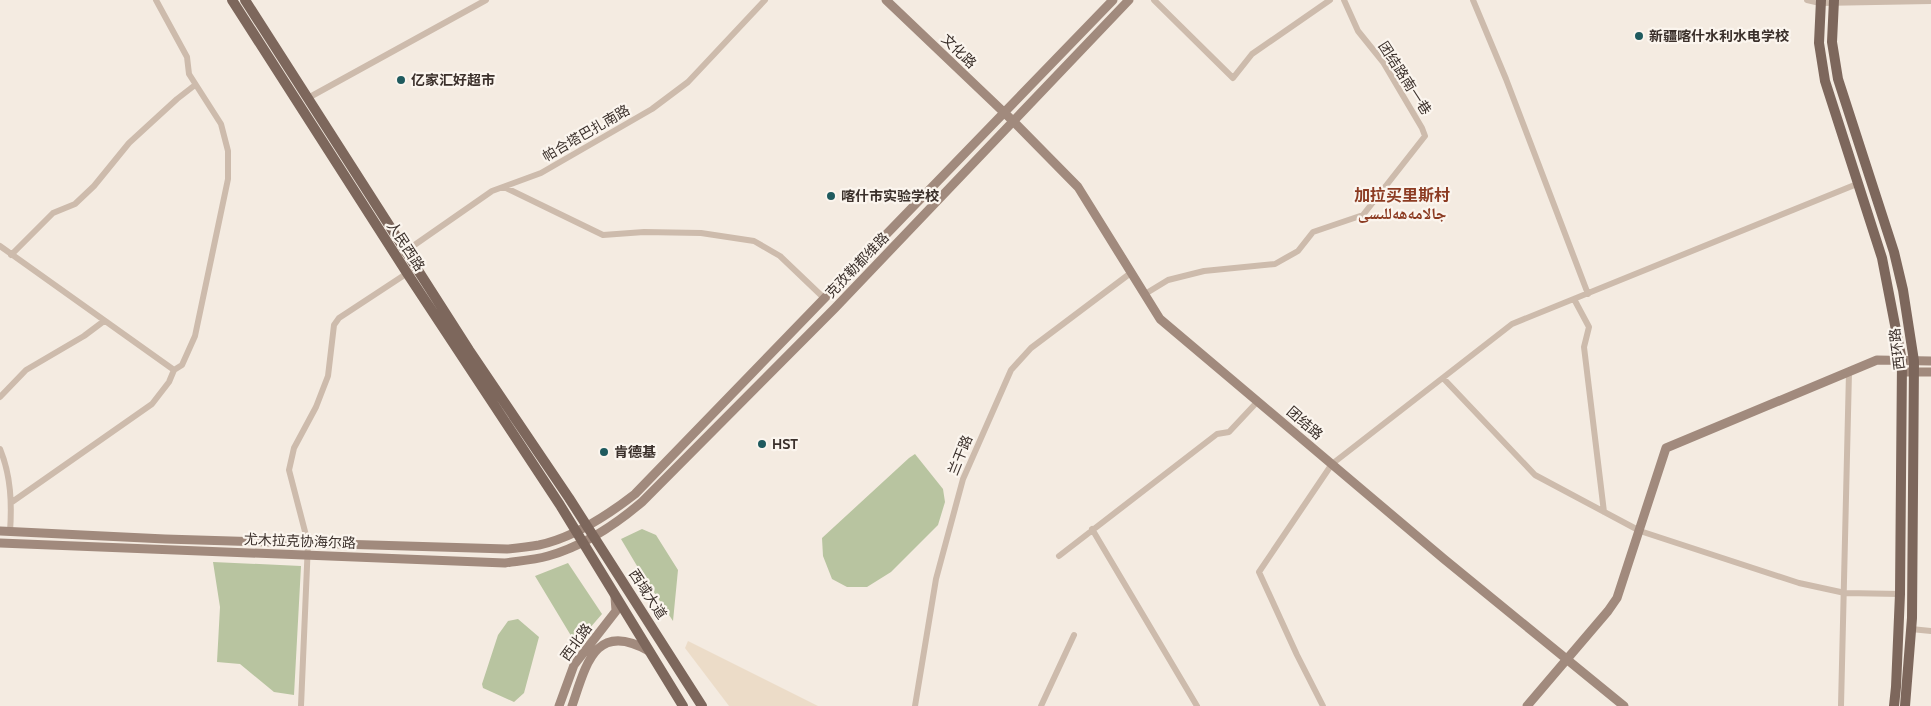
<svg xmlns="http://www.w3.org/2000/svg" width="1931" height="706" viewBox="0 0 1931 706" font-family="Cabin,'Noto Naskh Arabic','Noto Sans SC',sans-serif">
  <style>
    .green { fill: #b8c4a0 }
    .plaza { fill: #ecdcc8 }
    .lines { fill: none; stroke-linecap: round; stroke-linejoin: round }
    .street { stroke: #cdbbac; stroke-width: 6 }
    .secondary { stroke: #a18a7d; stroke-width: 9 }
    .primary { stroke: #7d675c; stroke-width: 10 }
    .poi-dot { fill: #1f5a5e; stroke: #fbf5ee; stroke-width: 2 }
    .labels { text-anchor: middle; stroke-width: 4.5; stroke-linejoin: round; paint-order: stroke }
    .poi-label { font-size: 14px; font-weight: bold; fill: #3b302b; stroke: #fbf5ee; text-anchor: start }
    .street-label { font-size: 14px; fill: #3b302b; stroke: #fbf5ee }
    .quarter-label { font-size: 16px; font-weight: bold; fill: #8c3b22; stroke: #fbf5ee }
  </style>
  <rect width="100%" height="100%" fill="#f4ebe1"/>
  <!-- green -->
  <path class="green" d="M915 454 943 489 945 502 938 525 891 572 867 587H847L832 579 823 556 822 538 909 458Z
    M642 529 656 535 678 570 673 621 640 571 621 539Z
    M213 562 301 566 294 695 274 692 240 664 217 662 220 607Z
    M568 563 602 614 576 644 535 576Z
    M518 619 539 637 524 693 514 702 483 688 482 684 498 635 508 621Z"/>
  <!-- plaza -->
  <path class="plaza" d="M688 641 818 706H729L685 648Z"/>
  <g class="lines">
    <!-- street -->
    <path class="street" d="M1154 0 1233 78 1252 54 1330 0
      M1473 0 1506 79 1588 294
      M1807 0 1820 3 1931 1
      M308 98 486 0
      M504 187 603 235 644 232 701 233 754 241 780 256 825 299
      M0 246 174 370
      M403 253 492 191 541 173 652 109 688 82 765 0
      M11 255 53 213 75 204 94 186 129 143 177 99 195 85
      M1145 294 1168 280 1204 271 1275 264 1298 251 1313 232 1363 215 1425 136 1422 128 1383 62 1358 31 1344 0
      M1574 299 1589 327 1584 347 1604 512
      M1443 378 1535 475 1640 531 1799 583 1845 593 1900 594
      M0 397 26 370 84 336 104 321
      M0 449C11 476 12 503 10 532
      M12 502 152 404 169 382 174 370 182 365 195 336 228 179V151L221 124 189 74 187 57 156 0
      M1092 529 1197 706
      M1059 556 1217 434 1229 432 1258 401
      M1911 629 1931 631
      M301 706 308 543 289 470 294 448 316 407 328 376 334 325 339 318 409 272
      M915 706 936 579 963 479 1011 370 1031 348 1132 272
      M1041 706 1074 635
      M1323 706 1297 655 1259 572 1332 464 1512 324 1857 184
      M1841 706 1849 372"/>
    <!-- secondary -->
    <path class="secondary" d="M886 0 1013 121 1078 187 1160 319 1444 559 1624 706
      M1907 372H1931
      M0 531 165 539 507 549C518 548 528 547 539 545 572 538 608 515 635 494L1113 0
      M0 543 505 563C519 561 534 560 548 556 584 546 615 525 642 502L835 308 1129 0
      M559 706 574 665 616 611 615 597
      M572 706C586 665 595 620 649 651
      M1527 706 1608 611 1617 598 1666 448 1877 360 1931 361"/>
    <!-- primary -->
    <path class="primary" d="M232 0 407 273 560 505 683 706
      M245 0 469 350 569 498 702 706
      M1821 0 1819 43 1825 81 1882 258 1902 361 1900 594 1896 687 1894 706
      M1834 0 1832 42 1838 79 1894 252 1903 290 1914 361 1912 618 1905 706"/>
  </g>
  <!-- markers -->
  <g class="poi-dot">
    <circle cx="1639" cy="36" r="5"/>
    <circle cx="401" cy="80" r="5"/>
    <circle cx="831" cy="196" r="5"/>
    <circle cx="762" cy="444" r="5"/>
    <circle cx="604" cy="452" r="5"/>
  </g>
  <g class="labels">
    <!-- poi labels -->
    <g class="poi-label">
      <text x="1649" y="41">新疆喀什水利水电学校</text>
      <text x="411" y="85">亿家汇好超市</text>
      <text x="841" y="201">喀什市实验学校</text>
      <text x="772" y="449">HST</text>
      <text x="614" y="457">肯德基</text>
    </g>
    <!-- street labels -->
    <g class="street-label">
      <text transform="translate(959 51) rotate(44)" y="5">文化路</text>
      <text transform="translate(1405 78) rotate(57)" y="5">团结路南一巷</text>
      <text transform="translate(586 133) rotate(-30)" y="5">帕合塔巴扎南路</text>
      <text transform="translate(406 246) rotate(57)" y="5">人民西路</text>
      <text transform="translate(857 265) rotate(-46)" y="5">克孜勒都维路</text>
      <text transform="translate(1897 349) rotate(-97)" y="5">西环路</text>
      <text transform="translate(1305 423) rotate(41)" y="5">团结路</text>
      <text transform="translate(960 455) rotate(-68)" y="5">兰干路</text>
      <text transform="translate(300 541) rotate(2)" y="5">尤木拉克协海尔路</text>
      <text transform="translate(648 594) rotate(57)" y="5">西域大道</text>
      <text transform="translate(576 642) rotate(-54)" y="5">西北路</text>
    </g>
    <!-- quarter labels -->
    <g class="quarter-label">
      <text x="1402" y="201">加拉买里斯村<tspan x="1402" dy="18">جالامەھەللىسى</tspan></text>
    </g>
  </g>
</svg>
